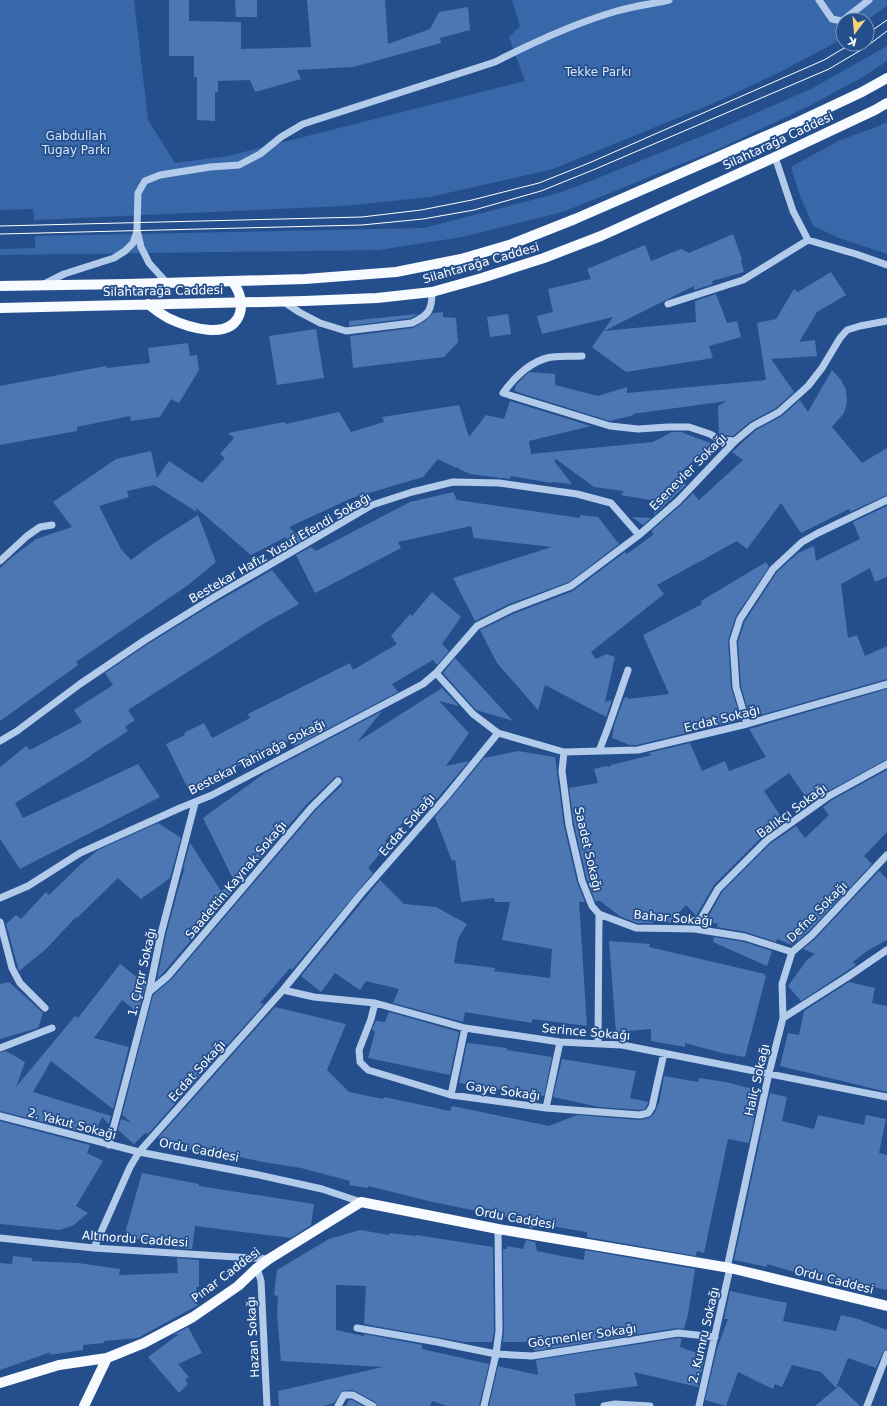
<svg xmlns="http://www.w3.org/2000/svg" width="887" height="1406" viewBox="0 0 887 1406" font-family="'DejaVu Sans',sans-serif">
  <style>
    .green { fill: #3868a9 }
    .building { fill: #4c77b3 }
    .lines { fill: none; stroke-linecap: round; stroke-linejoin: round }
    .minor { stroke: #b3cbeb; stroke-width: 7 }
    .major { stroke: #f7fafe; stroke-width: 10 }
    .tram { stroke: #fff; stroke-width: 1 }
    .labels { text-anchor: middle; stroke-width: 3.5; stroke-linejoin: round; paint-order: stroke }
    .park-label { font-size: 12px; fill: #d7e5f8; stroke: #244f8c }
    .street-label { font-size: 12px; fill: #fff; stroke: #244f8c }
  </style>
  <rect width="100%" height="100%" fill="#244f8c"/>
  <!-- green -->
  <path class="green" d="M0 0H134L148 120 175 163 228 156 525 81 509 37 520 26 512 0H887V6L867 20H843V37L831 45 780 72 714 103 553 169 430 197 344 206 34 220 33 209 0 210Z
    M887 46V61L863 77 807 107 723 147 563 212 462 237 379 250 0 255V249L35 248V236L424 228 555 194 578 186 717 130 811 89Z
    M887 122V254L839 238 813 226 800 196 791 167 838 141 879 126Z"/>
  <!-- building -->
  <path class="building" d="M169 0H189V21L241 22V49L311 47 307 0H385L388 44 430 29 439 12 468 7 470 30 440 38 441 43 353 67 297 70 301 79 255 92 250 80 218 81V92H215V121L197 120V77H194V56H169Z
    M235 0H257V17H236Z
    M733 234 742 259 741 260 744 272 712 281 713 284 694 290V286L604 331 696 322 695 301 716 294 727 323 737 321 741 337 709 346 713 358 626 372 592 347 613 317 542 334 537 316 553 312 548 289 591 279 587 269 645 245 651 261 681 249 689 253Z
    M831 272 846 295 817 312 799 342 815 340 817 356 771 359 794 392 776 408 750 422 733 436 722 435 719 434 718 406 727 401 632 414 634 415 610 421 514 391 516 385 529 372 555 374V385L598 396 627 387V393L766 380 757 323 776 319 794 289 798 292Z
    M443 312V317L456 318 458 342 444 357 353 368 350 336 413 328 425 321 433 313Z
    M418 314 411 318 349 326V321Z
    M508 314 511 334 490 337 487 317Z
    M316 329 324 378 277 385 269 336Z
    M188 343 190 356 197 355 199 370 179 403 171 399 160 417 131 421 130 416 77 427V431L0 445V386L106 366 107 368 150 363 148 348Z
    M832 370 841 380 846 390 847 402 844 413 832 427 862 463 887 448V495L850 512 849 509 801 533 781 503 747 549 737 541 657 585 664 594 591 652 596 659 606 654 615 657 605 702 612 700 606 717 545 685 538 710 497 663 480 630 513 614 573 591 625 552 627 554 654 534 651 531 681 505 693 493 699 500 743 460 732 452 756 430 782 416 800 400 808 412Z
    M510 401 591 426 529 441 531 454 653 442 672 432H681L713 444 677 475 686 485 654 515 656 501 621 495 624 491 594 487 556 459 554 461 572 484 552 482 551 483 511 476 510 479 470 474 459 469 458 467 456 468 438 459 423 477 352 498 289 527 303 540 291 547 286 537 251 555 195 507 197 512 154 485 127 491 129 497 99 506 121 549 131 560 154 543 198 515 216 562 188 585 76 662 78 665 0 721V568L11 558 36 539 72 527 53 502 116 459 151 451 157 478 169 461 202 483 225 458 220 454 234 438 228 433 284 422 286 424 339 412 351 432 384 422 382 417 459 405 469 437 486 415 504 419Z
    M453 492 457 500 580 518V515L598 517 619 544 569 582 509 604 475 621 453 578 552 547 474 538 471 526 398 542 401 548 315 593 296 555 311 547 316 551 410 502Z
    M887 506V577L875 582 870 568 841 584 848 638 857 635 865 656 887 646V679L750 718 741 686 738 642 745 621 777 572 798 553 814 546 816 561 860 539 853 522Z
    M632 517 651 518 643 525Z
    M766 562 769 567 736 616 728 640 731 687 741 720 637 745H630L612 738 614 726 624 698 627 697 628 699 669 694 643 635 702 604 701 601Z
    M272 570 299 604 263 624 128 710 135 720 125 727 128 731 91 755V756L15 803 23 818 138 764 160 797 20 869 0 839V767L26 746 30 750 82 722 74 710 113 685 105 673 148 644 208 607Z
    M432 592 461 617 442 644 449 651 437 665 433 660 392 684 398 692 295 746 291 740 189 791 166 744 185 735 184 733 204 723 212 738 250 718 248 714 350 663 353 670 397 644 391 636 410 614 412 616Z
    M455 658 513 721 476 710 443 673Z
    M442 688 459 706 439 701 469 733 446 766 469 761 431 806 428 797 385 841 388 844 368 868 373 873 292 970 290 968 260 1003 264 1004 148 1134 145 1133 134 1144 118 1130 121 1119 132 1123 122 1115 153 995 172 979 315 811 342 785 343 779 340 776 335 777 307 804 164 972 157 979 166 935 178 890 185 867 183 869 190 843 221 891 235 883 203 818 265 773 382 711 357 742Z
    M887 689V759L827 792 817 799 811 792 805 796 789 773 764 791 784 821 763 836 714 885 696 916 686 905 670 923 654 916 653 923H637L621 917 600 901H595L587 880 574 824 569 788 598 783 594 769 606 766 610 767 611 765 652 755 648 753 690 743 702 771 725 761 729 771 766 757 749 729Z
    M518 751 555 757 564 826 577 882 585 902H579L587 1026 532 1019V1023L465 1012 463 1022 393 1003 399 989 366 981 360 990 335 973 321 992 301 976 380 880 404 904 436 907 467 924 458 939 454 963 495 968 494 971 550 978 552 949 502 940 510 902H495L494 898 461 902 455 860 452 861 435 817 484 758Z
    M887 770V832L864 856 872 864 809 931 792 945 777 939 776 942 746 932 717 927 718 924 706 921 722 892 770 844 796 826 805 838 829 815 823 807 832 800Z
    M158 823 181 838 170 878 141 899 118 878 77 918 76 917 46 949 19 971 6 924 16 915 21 919 46 892 49 895 80 865 98 850Z
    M879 871 887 879V940L867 951 853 962 856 965 801 1001 788 986 807 960 815 954 803 949 816 938Z
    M714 937 744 942 772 951 767 966 713 942Z
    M609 941 650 944 649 947 765 974 764 975 766 976 745 1057 722 1053 685 1043V1047L651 1041V1029L616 1032Z
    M120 964 146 984 138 1013 122 1000 94 1038 129 1047 113 1109 51 1061 33 1092 111 1116 109 1124 102 1117 94 1135 0 1111V1053L6 1051 25 1062 16 1087 75 1016 78 1018Z
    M9 982 43 1013 38 1028 0 1039V984Z
    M849 982 875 988 872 1003 887 1006V1092L780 1066 788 1033 799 1035 804 1011Z
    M275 1007 346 1024 327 1070 349 1092 383 1099 384 1097 450 1111 452 1106 549 1126 577 1115 640 1120 649 1118 652 1116 656 1110 658 1104H659L664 1076 698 1082 699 1078 726 1082 760 1091 749 1143 728 1139 704 1253 697 1251 696 1256 587 1237V1232L532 1223 533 1228H529L531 1222 433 1202 368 1186V1188L349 1185 350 1181 301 1168 263 1162 216 1152 214 1158 158 1138Z
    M389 1012 459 1032 450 1075 368 1058 375 1032 372 1029 376 1021 385 1022Z
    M467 1043 507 1048V1050L552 1057 544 1096 459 1083Z
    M562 1059 636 1071 630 1098 648 1102 647 1105 645 1109 640 1110 599 1107 553 1097Z
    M770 1093 787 1097 782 1121 814 1129 818 1115 864 1125 866 1115 886 1119 879 1153 887 1155V1290L869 1286 868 1291 818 1279 767 1264V1267L734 1260Z
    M0 1121 90 1145 87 1153 103 1161 76 1206 88 1213 74 1225 60 1230 0 1224Z
    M142 1173 199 1184V1186L314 1204 311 1225 291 1238 195 1226 192 1249 175 1248V1245L124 1237Z
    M360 1230 389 1235V1233L416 1236V1235L493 1247 494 1331 492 1342H464L364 1324 366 1286 336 1285V1330L364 1336V1334L422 1345V1349L489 1364 479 1406H447L432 1401 430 1406H378L375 1402 353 1390 342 1391 334 1403 323 1406H279L278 1391 383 1367 281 1361 277 1313 278 1296 274 1295 277 1270 329 1239Z
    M526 1240 535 1242 537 1251 561 1256 584 1260 585 1250 695 1269 688 1314 684 1329 677 1328 534 1351 533 1342H503L504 1331 503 1249H507V1246L523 1249Z
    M13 1256 32 1258V1261L78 1263 120 1269 119 1275 178 1273 177 1258 199 1260V1287H196L198 1305 138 1338 104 1341V1343L83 1345V1350L49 1355 51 1352 0 1370V1263L12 1264Z
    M730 1291 787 1303 783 1321 836 1331 841 1315 858 1319 887 1330V1349L883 1352 876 1368 848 1358 836 1388 821 1372 792 1365 782 1387 775 1384 773 1389 738 1372 726 1406 705 1400 717 1349 728 1319H724Z
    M188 1327 202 1353 178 1364 189 1377 185 1380 188 1384 179 1393 148 1357 179 1334 173 1335Z
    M678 1338H682L680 1347 705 1356 698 1387 634 1372 638 1386 574 1394 576 1406H489L498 1366 538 1375 536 1360Z
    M839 1386 860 1406H815Z
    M349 1400H352L363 1406H346Z"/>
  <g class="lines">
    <!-- minor -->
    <path class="minor" d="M819 0 832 19 842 21 869 0
      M775 157 793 211 808 240 856 254 887 265
      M167 283 149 263 141 247 137 230 138 193 145 181 160 175 210 167 239 165 260 154 281 137 303 124 495 62C534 42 575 23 617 11 634 6 652 4 669 0
      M44 284 64 274 114 258 125 251 133 243 137 231
      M284 302 299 312 320 323 346 331 412 323C429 315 432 310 432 292
      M668 304 743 280 808 240
      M582 356C571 357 558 355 547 358 528 363 514 378 503 393L610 426 638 429 668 427H689L710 434 720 440 735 441
      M0 561 27 536 40 527 52 525
      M436 673 473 714 498 733
      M747 724 736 687 733 641 740 619 773 569 802 542 818 533 887 500
      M0 741 17 731 80 684 145 640 216 596 372 505 412 492 453 482 499 483 577 494 611 503 639 535
      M599 751 609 725 628 670
      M564 752 562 771 569 825 582 881 592 906 599 914 598 1044
      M0 898 28 886 80 853 180 808 212 795 423 684 436 673 477 626 511 609 571 586 639 535 678 501 735 441 753 426 779 412 808 386 822 368 840 338 847 330 860 326 887 321
      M599 914 636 928 695 929 745 937 792 952
      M0 922 12 968 20 983 45 1008
      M695 929 718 889 767 840 829 796 887 764
      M283 990 314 997 375 1003 465 1028 560 1042 622 1045 887 1097
      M149 992 168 976 311 808 338 781
      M375 1003 371 1019 359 1050 360 1062 368 1070 451 1095 546 1108 640 1115 648 1113 652 1107 664 1053
      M783 1018 782 984 792 952 812 935 887 855
      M0 1048 52 1028
      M451 1095 465 1028
      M546 1108 560 1042
      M0 1116 139 1152 254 1174 322 1189 361 1202
      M109 1145 149 992 161 934 195 803
      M0 1238 94 1248 269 1259
      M94 1248 130 1167 139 1152 283 990 360 895 445 798 498 733 564 752 638 750 747 724 887 684
      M257 1268 261 1281 267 1406
      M727 1268 769 1073 783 1018 849 976 887 950
      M357 1328 437 1342 496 1354 532 1356 678 1333 715 1337
      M338 1406 344 1395H353L373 1406
      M484 1406 496 1354 499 1331 498 1229
      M604 1406 615 1404 650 1406
      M699 1406 730 1268
      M867 1406 887 1354"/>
    <!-- major -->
    <path class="major" d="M0 286 127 284 305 279 396 272 461 259 512 244 575 219 798 122 862 92 887 78
      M148 304C154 309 161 314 168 318 187 327 231 342 240 313 243 301 239 290 232 281
      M0 308 304 301 377 298 432 292 482 278 544 258 601 236 775 157 875 110 887 103
      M0 1383 59 1365 107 1358
      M84 1406 107 1358 144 1343 193 1317 238 1286 257 1268 269 1259 361 1202 498 1229 730 1268 887 1306"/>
    <!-- tram -->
    <path class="tram" d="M867 34 887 20
      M0 226 362 217 421 210 472 200 539 183 589 163 824 60 851 44
      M0 234 362 225 423 219 474 210 541 191 593 170 829 69 866 47 887 31"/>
  </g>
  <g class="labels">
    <!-- park labels -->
    <g class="park-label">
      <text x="598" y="76">Tekke Parkı</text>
      <text x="76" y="140">Gabdullah<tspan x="76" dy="14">Tugay Parkı</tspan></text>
    </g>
    <!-- street labels -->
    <g class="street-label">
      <text transform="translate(778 141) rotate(-25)" y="4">Silahtarağa Caddesi</text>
      <text transform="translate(481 263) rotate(-16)" y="4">Silahtarağa Caddesi</text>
      <text transform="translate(163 291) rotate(-1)" y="4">Silahtarağa Caddesi</text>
      <text transform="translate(688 472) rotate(-45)" y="4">Esenevler Sokağı</text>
      <text transform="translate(280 548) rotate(-30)" y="4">Bestekar Hafız Yusuf Efendi Sokağı</text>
      <text transform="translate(722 719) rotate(-14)" y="4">Ecdat Sokağı</text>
      <text transform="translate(257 757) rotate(-27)" y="4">Bestekar Tahirağa Sokağı</text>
      <text transform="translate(792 811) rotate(-36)" y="4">Balıkçı Sokağı</text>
      <text transform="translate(407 825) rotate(-49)" y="4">Ecdat Sokağı</text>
      <text transform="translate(588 849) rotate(77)" y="4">Saadet Sokağı</text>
      <text transform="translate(236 880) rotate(-50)" y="4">Saadettin Kaynak Sokağı</text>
      <text transform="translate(817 912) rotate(-45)" y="4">Defne Sokağı</text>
      <text transform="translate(673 918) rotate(5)" y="4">Bahar Sokağı</text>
      <text transform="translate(142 972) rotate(-77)" y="4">1. Çırçır Sokağı</text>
      <text transform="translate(586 1032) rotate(5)" y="4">Serince Sokağı</text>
      <text transform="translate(197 1071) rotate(-48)" y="4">Ecdat Sokağı</text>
      <text transform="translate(757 1080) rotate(-77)" y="4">Haliç Sokağı</text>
      <text transform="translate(503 1091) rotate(8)" y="4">Gaye Sokağı</text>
      <text transform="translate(72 1124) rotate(15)" y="4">2. Yakut Sokağı</text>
      <text transform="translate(199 1150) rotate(11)" y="4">Ordu Caddesi</text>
      <text transform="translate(515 1218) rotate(10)" y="4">Ordu Caddesi</text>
      <text transform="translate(135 1239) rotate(4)" y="4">Altınordu Caddesi</text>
      <text transform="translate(226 1275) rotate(-37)" y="4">Pınar Caddesi</text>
      <text transform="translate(834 1280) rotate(14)" y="4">Ordu Caddesi</text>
      <text transform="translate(704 1335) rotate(-77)" y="4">2. Kumru Sokağı</text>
      <text transform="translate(582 1336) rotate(-8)" y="4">Göçmenler Sokağı</text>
      <text transform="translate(253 1337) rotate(-93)" y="4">Hazan Sokağı</text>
    </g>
  </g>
  <!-- north arrow -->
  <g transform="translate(855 32) rotate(196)"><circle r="19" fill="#244f8c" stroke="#7c95ba"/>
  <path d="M0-3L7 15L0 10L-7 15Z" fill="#f5d476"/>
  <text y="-6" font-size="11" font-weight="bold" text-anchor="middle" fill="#ffffff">K</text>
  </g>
</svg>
